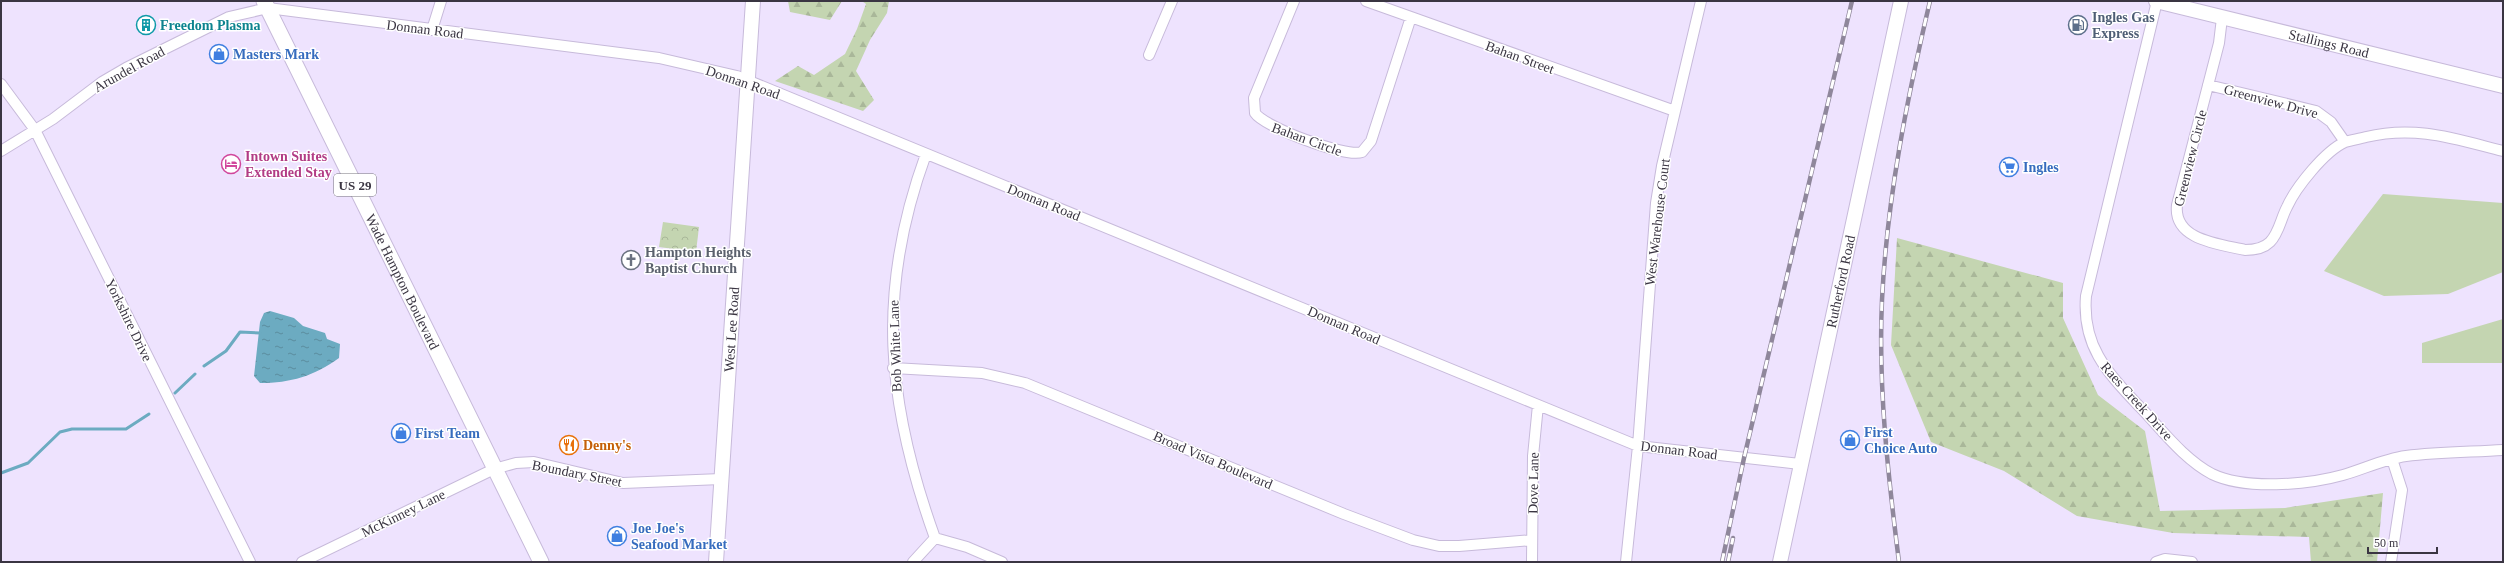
<svg xmlns="http://www.w3.org/2000/svg" width="2504" height="563" viewBox="0 0 2504 563" font-family="Georgia,serif">
  <style>
    .green { fill: #c4d5b1 }
    .forest { fill: url(#forest-firs) }
    .park { fill: url(#park-crowns) }
    .water { fill: url(#water-ripples) }
    .lines { fill: none; stroke-linecap: round; stroke-linejoin: round }
    .stream { stroke: #6cabc1; stroke-width: 3 }
    .street-casing { stroke: #c7bada; stroke-width: 12 }
    .secondary-casing { stroke: #c7bada; stroke-width: 16 }
    .primary-casing { stroke: #c7bada; stroke-width: 17 }
    .street { stroke: #fff; stroke-width: 10 }
    .secondary { stroke: #fff; stroke-width: 14 }
    .primary { stroke: #fff; stroke-width: 15 }
    .rail-casing { stroke: #8f879b; stroke-width: 4.5 }
    .rail { stroke: #fff; stroke-width: 3; stroke-dasharray: 9; stroke-linecap: butt }
    .labels { text-anchor: middle; stroke-width: 3; stroke-linejoin: round; paint-order: stroke }
    .shield { fill: #fff; stroke: #75727b; stroke-width: 1 }
    .shield-label { font-size: 13px; font-weight: bold; fill: #3a3542 }
    .service-label { font-size: 14px; font-weight: bold; fill: #4e5e75; stroke: #fff; text-anchor: start }
    .culture-label { font-size: 14px; font-weight: bold; fill: #0d838f; stroke: #fff; text-anchor: start }
    .street-label { font-size: 14px; fill: #3a3542; stroke: #fff }
    .shop-label { font-size: 14px; font-weight: bold; fill: #366cbe; stroke: #fff; text-anchor: start }
    .hotel-label { font-size: 14px; font-weight: bold; fill: #b23c85; stroke: #fff; text-anchor: start }
    .worship-label { font-size: 14px; font-weight: bold; fill: #5b616d; stroke: #fff; text-anchor: start }
    .food-label { font-size: 14px; font-weight: bold; fill: #c56008; stroke: #fff; text-anchor: start }
  </style>
  <defs>
    <pattern id="forest-firs" width="22" height="20" patternUnits="userSpaceOnUse"><rect width="22" height="20" fill="#c4d5b1"/><path d="M5 1l3.5 6h-7zM16 11l3.5 6h-7z" fill="#a9b799"/></pattern>
    <pattern id="park-crowns" width="20" height="18" patternUnits="userSpaceOnUse"><rect width="20" height="18" fill="#c4d5b1"/><path d="M2 6a3 3 0 1 1 6 0M12 15a3 3 0 1 1 6 0" fill="none" stroke="#a9b799"/></pattern>
    <pattern id="water-ripples" width="26" height="14" patternUnits="userSpaceOnUse"><rect width="26" height="14" fill="#6cabc1"/><path d="M2 4q2-2 4 0t4 0M15 11q2-2 4 0t4 0" fill="none" stroke="#5a8c9e"/></pattern>
  </defs>
  <rect width="100%" height="100%" fill="#eee3fe"/>
  <!-- green -->
  <path class="green" d="M2383 194 2503 203V272L2448 294 2384 296 2324 271Z
    M2503 319V363H2422V343Z"/>
  <!-- forest -->
  <path class="forest" d="M788 1H842L830 20 790 12Z
    M862 1H889L887 13 870 40 856 71 874 100 863 111 775 81 798 66 814 75 845 54 857 29 866 4Z
    M1897 238 2063 283V318L2098 395 2145 431 2160 511 2285 508 2383 493 2377 562H2311L2309 537 2173 533 2077 516 2004 471 1931 442 1891 345Z"/>
  <!-- park -->
  <path class="park" d="M663 222 699 227 696 252 659 247Z"/>
  <!-- water -->
  <path class="water" d="M270 311 294 318 303 326 325 333 327 339 340 344 339 358C314 376 291 383 260 383L254 376 260 322 264 313Z"/>
  <g class="lines">
    <!-- stream -->
    <path class="stream" d="M204 366 226 351 240 332 260 333
      M175 393 195 374
      M1 473 28 463 60 432 72 429H126L149 414"/>
    <defs>
      <path id="street" d="M1294 1 1254 98 1255 113C1264 127 1346 158 1362 152L1371 141 1411 17
        M1366 1 1675 111
        M2157 1 2086 296C2082 345 2106 371 2137 404 2160 427 2182 458 2212 474 2245 490 2307 485 2343 475 2364 469 2384 459 2406 456 2438 452 2471 452 2503 450
        M2222 18 2219 43 2177 205C2173 240 2219 244 2245 250 2254 250 2263 249 2270 242 2279 233 2281 218 2287 207 2296 187 2325 151 2345 142 2351 140 2359 139 2366 137 2416 125 2455 139 2503 151
        M432 30 441 1
        M1149 55 1172 1
        M1 84 35 130 250 562
        M2208 85 2316 111 2331 122 2345 142
        M1 151 53 119 102 82 126 68 229 17 268 8 659 58 737 76 1638 446 1800 464
        M926 154C876 291 886 402 935 538
        M893 368 982 373 1025 383 1344 514 1413 540 1439 546H1459L1532 540
        M935 538 967 547 1002 562
        M302 562 494 469 516 463 534 462 623 483 721 479
        M913 562 935 538
        M1532 562 1533 456 1538 405
        M1626 562 1638 446 1656 203 1662 166 1701 1
        M2156 562 2165 559 2192 562
        M2391 562 2402 490 2392 459"/>
      <g id="secondary">
        <path id="s1" d="M2156 1 2503 86"/>
        <path id="s2" d="M716 562 753 1"/>
        <path id="s3" d="M1780 562 1901 1"/>
      </g>
      <g id="primary">
        <path id="s4" d="M264 1 541 562"/>
      </g>
    </defs>
    <!-- street casing -->
    <use href="#street" class="street-casing"/>
    <!-- secondary casing -->
    <use href="#secondary" class="secondary-casing"/>
    <!-- primary casing -->
    <use href="#primary" class="primary-casing"/>
    <!-- street -->
    <use href="#street" class="street"/>
    <!-- secondary -->
    <use href="#secondary" class="secondary"/>
    <!-- primary -->
    <use href="#primary" class="primary"/>
    <defs>
      <path id="rail" d="M1722 562 1744 458 1852 1
        M1728 562 1733 538
        M1899 562C1888 475 1878 387 1882 300 1887 198 1907 99 1930 1"/>
    </defs>
    <!-- rail casing -->
    <use href="#rail" class="rail-casing"/>
    <!-- rail -->
    <use href="#rail" class="rail"/>
  </g>
  <!-- icons -->
  <defs>
    <symbol id="building-ring" viewBox="-11 -11 22 22"><circle r="9.5" fill="#fff" stroke="#0f9aa8" stroke-width="1.5"/><path d="M-4-6H4V6H1V3H-1V6H-4ZM-2.5-4.3h1.7v1.8h-1.7ZM.8-4.3h1.7v1.8H.8ZM-2.5-1h1.7V.8h-1.7ZM.8-1h1.7V.8H.8Z" fill="#0f9aa8"/></symbol>
    <symbol id="fuel-ring" viewBox="-11 -11 22 22"><circle r="9.5" fill="#fff" stroke="#5c6f8a" stroke-width="1.5"/><path d="M-5.5-6h7V0h2V4h1.3V-2.5L3-4.5l.8-.8L6-3V5H2.5V1h-1V6h-7ZM-4.2-4.7v3.2H.2V-4.7Z" fill="#5c6f8a"/></symbol>
    <symbol id="shop-ring" viewBox="-11 -11 22 22"><circle r="9.5" fill="#fff" stroke="#3f7fe0" stroke-width="1.5"/><path d="M-5-2.5h2.3a2.7 3.5 0 0 1 5.4 0H5L5.5 6h-11ZM-1.5-2.5h3a1.5 2.3 0 0 0-3 0Z" fill="#3f7fe0"/></symbol>
    <symbol id="hotel-ring" viewBox="-11 -11 22 22"><circle r="9.5" fill="#fff" stroke="#d1479c" stroke-width="1.5"/><path d="M-6-4.5h1.5V1H6V5H4.5V3h-9V5H-6ZM-4 0a1.8 1.8 0 1 1 3.6 0ZM.5 0V-2.5h3Q6-2.5 6 0Z" fill="#d1479c"/></symbol>
    <symbol id="supermarket-ring" viewBox="-11 -11 22 22"><circle r="9.5" fill="#fff" stroke="#3f7fe0" stroke-width="1.5"/><path d="M-6-5.5h2.5l.6 2H6L4.5 2H-2.5L-4.4-4H-6ZM-1.5 3.2a1.3 1.3 0 1 0 .1 0ZM3 3.2a1.3 1.3 0 1 0 .1 0Z" fill="#3f7fe0"/></symbol>
    <symbol id="church-ring" viewBox="-11 -11 22 22"><circle r="9.5" fill="#fff" stroke="#6b7280" stroke-width="1.5"/><path d="M-1.2-6h2.4v3.5h3.3v2.4h-3.3V6h-2.4V-.1h-3.3v-2.4h3.3Z" fill="#6b7280"/></symbol>
    <symbol id="restaurant-ring" viewBox="-11 -11 22 22"><circle r="9.5" fill="#fff" stroke="#e8710a" stroke-width="1.5"/><path d="M-5-6h1v4h1v-4h1v4h1v-4h1v5L-1.5 .5V6h-2V.5L-5-1ZM5-6V6H3V1.5H1.5Q1.5-4 5-6Z" fill="#e8710a"/></symbol>
  </defs>
  <g fill-rule="evenodd">
    <use href="#building-ring" x="135" y="14" width="22" height="22"/>
    <use href="#fuel-ring" x="2067" y="14" width="22" height="22"/>
    <use href="#shop-ring" x="208" y="43" width="22" height="22"/>
    <use href="#hotel-ring" x="220" y="153" width="22" height="22"/>
    <use href="#supermarket-ring" x="1998" y="156" width="22" height="22"/>
    <use href="#church-ring" x="620" y="249" width="22" height="22"/>
    <use href="#shop-ring" x="390" y="422" width="22" height="22"/>
    <use href="#shop-ring" x="1839" y="429" width="22" height="22"/>
    <use href="#restaurant-ring" x="558" y="434" width="22" height="22"/>
    <use href="#shop-ring" x="606" y="525" width="22" height="22"/>
  </g>
  <g class="labels">
    <!-- shield labels -->
    <rect class="shield" x="334" y="174" width="42" height="22" rx="3"/>
    <g class="shield-label">
      <text x="355" y="190">US 29</text>
    </g>
    <!-- service labels -->
    <g class="service-label">
      <text x="2092" y="22">Ingles Gas<tspan x="2092" dy="16">Express</tspan></text>
    </g>
    <!-- culture labels -->
    <g class="culture-label">
      <text x="160" y="30">Freedom Plasma</text>
    </g>
    <!-- street labels -->
    <g class="street-label">
      <text transform="translate(425 29) rotate(7)" y="5">Donnan Road</text>
      <text dy="5" stroke="none"><textPath href="#s1" startOffset="178">Stallings Road</textPath></text>
      <text transform="translate(1520 57) rotate(20)" y="5">Bahan Street</text>
      <text transform="translate(129 69) rotate(-29)" y="5">Arundel Road</text>
      <text transform="translate(743 82) rotate(19)" y="5">Donnan Road</text>
      <text transform="translate(2271 101) rotate(15)" y="5">Greenview Drive</text>
      <text transform="translate(1307 139) rotate(20)" y="5">Bahan Circle</text>
      <text transform="translate(2190 158) rotate(-76)" y="5">Greenview Circle</text>
      <text transform="translate(1044 202) rotate(22)" y="5">Donnan Road</text>
      <text transform="translate(1657 222) rotate(-83)" y="5">West Warehouse Court</text>
      <text dy="5" stroke="none"><textPath href="#s3" startOffset="287">Rutherford Road</textPath></text>
      <text dy="5" stroke="none"><textPath href="#s4" startOffset="313">Wade Hampton Boulevard</textPath></text>
      <text transform="translate(129 320) rotate(64)" y="5">Yorkshire Drive</text>
      <text transform="translate(1344 325) rotate(23)" y="5">Donnan Road</text>
      <text dy="5" stroke="none"><textPath href="#s2" startOffset="233">West Lee Road</textPath></text>
      <text transform="translate(895 346) rotate(-92)" y="5">Bob White Lane</text>
      <text transform="translate(2137 401) rotate(48)" y="5">Raes Creek Drive</text>
      <text transform="translate(1679 450) rotate(7)" y="5">Donnan Road</text>
      <text transform="translate(1213 460) rotate(23)" y="5">Broad Vista Boulevard</text>
      <text transform="translate(577 473) rotate(11)" y="5">Boundary Street</text>
      <text transform="translate(1533 483) rotate(-89)" y="5">Dove Lane</text>
      <text transform="translate(403 513) rotate(-26)" y="5">McKinney Lane</text>
    </g>
    <!-- shop labels -->
    <g class="shop-label">
      <text x="233" y="59">Masters Mark</text>
      <text x="2023" y="172">Ingles</text>
      <text x="1864" y="437">First<tspan x="1864" dy="16">Choice Auto</tspan></text>
      <text x="415" y="438">First Team</text>
      <text x="631" y="533">Joe Joe's<tspan x="631" dy="16">Seafood Market</tspan></text>
    </g>
    <!-- hotel labels -->
    <g class="hotel-label">
      <text x="245" y="161">Intown Suites<tspan x="245" dy="16">Extended Stay</tspan></text>
    </g>
    <!-- worship labels -->
    <g class="worship-label">
      <text x="645" y="257">Hampton Heights<tspan x="645" dy="16">Baptist Church</tspan></text>
    </g>
    <!-- food labels -->
    <g class="food-label">
      <text x="583" y="450">Denny's</text>
    </g>
  </g>
  <!-- border -->
  <rect width="2504" height="563" fill="none" stroke="#3a3542" stroke-width="4"/>
  <!-- scale -->
  <path d="M2368 547v6h69v-6" fill="none" stroke="#3a3542" stroke-width="2"/>
  <text x="2374" y="547" font-size="12" fill="#3a3542" stroke="#ffffff" stroke-width="3" paint-order="stroke">50 m</text>
</svg>
